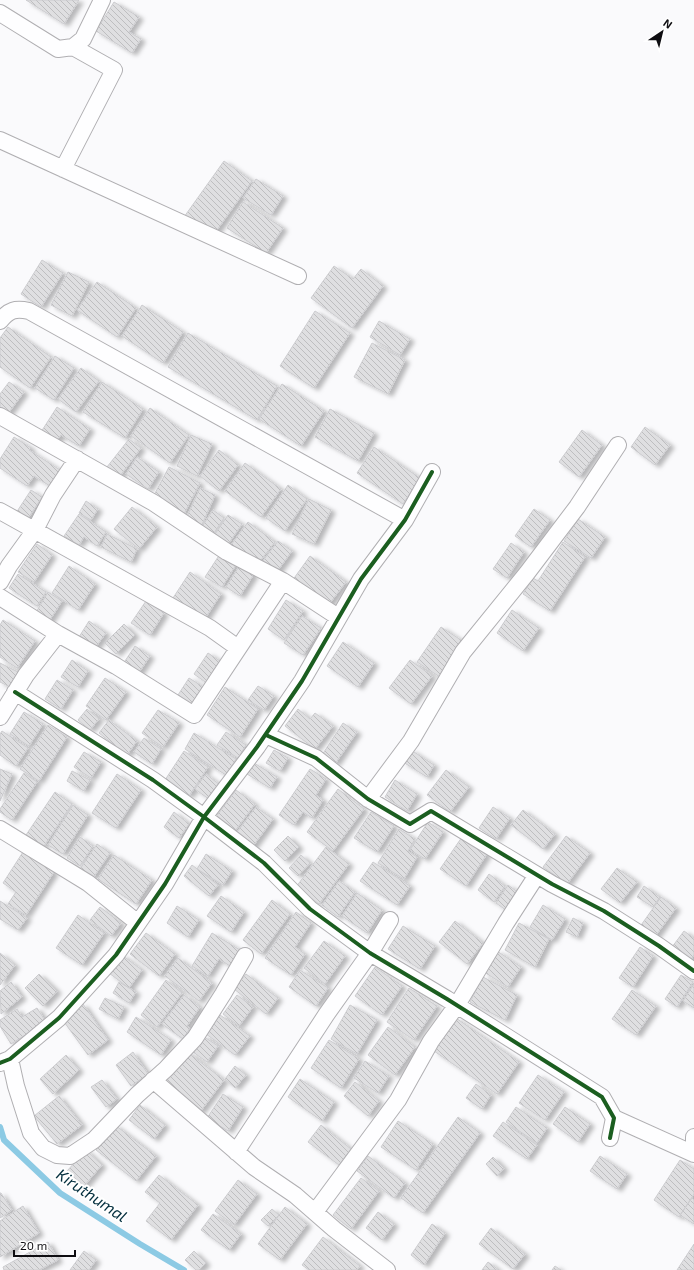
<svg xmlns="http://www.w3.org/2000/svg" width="694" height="1270" viewBox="0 0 694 1270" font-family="'Exo 2',sans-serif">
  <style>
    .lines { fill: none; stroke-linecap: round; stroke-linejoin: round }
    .stream { stroke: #8ccae4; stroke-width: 6 }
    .building { fill: url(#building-back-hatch); stroke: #cccccf; filter: url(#shadow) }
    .minor-casing { stroke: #b0afb2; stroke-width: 18 }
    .minor { stroke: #fefeff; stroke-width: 16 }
    .cycleway-casing { stroke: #fff; stroke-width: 6 }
    .cycleway { stroke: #1b5e20; stroke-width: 4 }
    .labels { text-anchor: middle; stroke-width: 4; stroke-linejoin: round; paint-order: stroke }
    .water-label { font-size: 16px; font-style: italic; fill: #042f3e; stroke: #fff }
  </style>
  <defs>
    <pattern id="building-back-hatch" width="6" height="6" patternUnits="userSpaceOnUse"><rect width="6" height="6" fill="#dfdfe1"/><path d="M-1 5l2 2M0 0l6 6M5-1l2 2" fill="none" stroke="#bebec0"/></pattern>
    <filter id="shadow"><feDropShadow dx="4.5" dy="2.5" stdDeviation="2" flood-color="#0004"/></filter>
  </defs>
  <rect width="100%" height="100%" fill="#fafafc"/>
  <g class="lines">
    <!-- stream -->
    <path class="stream" d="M0 1127 4 1140 60 1193 140 1244 184 1270"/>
  </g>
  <!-- building -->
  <path class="building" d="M26 0H79L64 24Z
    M114 2 139 17 129 32 141 39 132 53 96 31Z
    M224 161 252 181 212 237 184 217Z
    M256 179 283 196 271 215 243 198Z
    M243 202 283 228 266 253 227 228Z
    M42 260 63 273 41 307 21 294Z
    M334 266 353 279 361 269 383 286 352 328 311 298Z
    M68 272 89 282 72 316 51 305Z
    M97 282 136 308 117 337 77 310Z
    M142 305 183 332 163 363 122 336Z
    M315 311 350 333 314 388 280 366Z
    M379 321 410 339 400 355 370 337Z
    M8 327 51 357 30 388 0 367V338Z
    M188 333 277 386 257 420 168 367Z
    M372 343 405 360 388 394 354 377Z
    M55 356 74 368 54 400 35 388Z
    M81 368 99 381 76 412 58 399Z
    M9 382 24 392 7 415 0 410V394Z
    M102 382 143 409 125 438 83 412Z
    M282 384 324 411 301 446 259 419Z
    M57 407 90 429 79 446 61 435 56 442 41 432Z
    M150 408 189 435 170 463 131 436Z
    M330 409 374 433 358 461 315 437Z
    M645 427 670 445 655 465 631 447Z
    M582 430 602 445 579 477 559 462Z
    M191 435 212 444 197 476 177 466Z
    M14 437 31 448 29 450 60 470 50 486 34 476 27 486 0 468V459Z
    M129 439 141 448 120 476 107 467Z
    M374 447 420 478 403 504 357 473Z
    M219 450 238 465 219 491 200 476Z
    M137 457 159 472 148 489 126 474Z
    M245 463 281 489 261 517 225 491Z
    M169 467 200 483 184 514 153 497Z
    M288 485 307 499 285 531 266 518Z
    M200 488 215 495 201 527 185 521Z
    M31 490 42 497 27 520 16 513Z
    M309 499 331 510 314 544 292 534Z
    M86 501 98 509 91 520 79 513Z
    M132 507 157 527 139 549 114 529Z
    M534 509 550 520 531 547 515 536Z
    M213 510 224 518 212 536 201 528Z
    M79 514 106 532 97 546 84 537 79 545 64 536Z
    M228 515 242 524 227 546 213 537Z
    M578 519 605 537 591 558 564 541Z
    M248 522 275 542 257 565 231 545Z
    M107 534 137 549 131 562 101 547Z
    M278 541 292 551 276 573 262 562Z
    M563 542 585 557 550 611 523 594 533 578 538 581Z
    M511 543 524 552 507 578 493 569Z
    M37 544 52 555 34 582 18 572Z
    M220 554 236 565 222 587 205 577Z
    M310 556 346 582 327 607 292 581Z
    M240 565 254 574 240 596 226 587Z
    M69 566 95 584 78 610 52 593Z
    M190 572 221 594 204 620 173 598Z
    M18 574 46 592 37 606 9 588Z
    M48 592 62 601 48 623 35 614Z
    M286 600 303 611 284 640 268 629Z
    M146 601 164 613 150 635 131 623Z
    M512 610 539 628 523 651 497 633Z
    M302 616 321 628 303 655 284 643Z
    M3 620 35 641 17 668 0 657V625Z
    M89 621 106 633 95 648 79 637Z
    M124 624 135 635 116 654 105 643Z
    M441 627 464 642 440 677 417 662Z
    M343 642 374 663 358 687 327 666Z
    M135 646 150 656 138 674 123 664Z
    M208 653 223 663 208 684 194 674Z
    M72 660 88 671 78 687 61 677Z
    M410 660 432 676 411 704 389 688Z
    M0 663 20 673 12 688 0 682Z
    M105 678 126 692 106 720 86 706Z
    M189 678 205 688 193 705 178 695Z
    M57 680 73 690 61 709 45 699Z
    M258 686 274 696 264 710 248 700Z
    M225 687 258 709 240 737 207 715Z
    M87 709 99 719 90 730 78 720Z
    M298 709 310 719 315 713 333 726 315 749 285 726Z
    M158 710 179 723 163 747 142 733Z
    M24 712 43 724 29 746 10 734Z
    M109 720 137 741 127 755 99 733Z
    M343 723 357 732 335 764 322 755Z
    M48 725 67 737 39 781 20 769Z
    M2 731 28 748 16 766 0 755V734Z
    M226 732 246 745 238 758 217 745Z
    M194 733 236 759 226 775 185 749Z
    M144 738 161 749 152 764 134 752Z
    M274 750 288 758 280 771 266 763Z
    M411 750 434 765 427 777 403 762Z
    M184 751 208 767 189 796 165 780Z
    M84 752 101 762 91 778 74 767Z
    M254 763 277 777 270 788 247 774Z
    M0 769 12 774 0 801Z
    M310 769 326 779 316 795 323 800 312 818 303 812 294 825 279 815Z
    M446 770 469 787 450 812 427 795Z
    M72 771 90 780 84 791 67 781Z
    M24 773 37 782 12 820 0 812V809Z
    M117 774 141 790 116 828 92 813Z
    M206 774 220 785 210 800 195 789Z
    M395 780 417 794 407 811 385 797Z
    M338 789 364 809 333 851 307 832Z
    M236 790 255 804 232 835 213 821Z
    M55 792 72 804 44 846 26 835Z
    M73 805 88 815 63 854 48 845Z
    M256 807 273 819 251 849 234 836Z
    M493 807 510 818 496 839 479 828Z
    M523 810 555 834 543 849 511 825Z
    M174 812 189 824 179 838 164 827Z
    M371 812 394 826 377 852 354 838Z
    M428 822 443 832 425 859 410 850Z
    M399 829 415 839 408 851 417 857 404 879 378 863Z
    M288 836 299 847 285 861 274 850Z
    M566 836 590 853 567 884 543 867Z
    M80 837 93 846 80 866 67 858Z
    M462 837 487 854 466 886 440 869Z
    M97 844 110 853 93 878 80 869Z
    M326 847 349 864 319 904 296 887Z
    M23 852 54 872 26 915 8 904 16 892 3 883Z
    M206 854 232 871 223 885 197 869Z
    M114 855 152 880 136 904 98 879Z
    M301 855 310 863 298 876 289 868Z
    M373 862 410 886 397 905 360 881Z
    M192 865 218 885 209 896 184 876Z
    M617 868 637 882 620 903 601 889Z
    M489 874 505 886 494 902 478 890Z
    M339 881 355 892 338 917 322 905Z
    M508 885 522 895 510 913 496 903Z
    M644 886 660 897 653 907 637 897Z
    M357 893 382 910 367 933 342 916Z
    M221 896 244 912 231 932 207 916Z
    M661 897 676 908 654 938 639 928Z
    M272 900 290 914 261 954 243 940Z
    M0 901 27 918 18 930 0 919Z
    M543 905 565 919 552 940 530 927Z
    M177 906 199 920 188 937 167 923Z
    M100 907 121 923 111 936 90 920Z
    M296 912 311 923 295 947 305 954 291 975 265 958Z
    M78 915 104 933 82 965 56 948Z
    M573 918 583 923 577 937 566 932Z
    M455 921 483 943 467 964 439 942Z
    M519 923 549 939 535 967 505 950Z
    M403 926 435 946 420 969 388 949Z
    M684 931 694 938V955L690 961 672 947Z
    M146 933 175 954 159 976 130 954Z
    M212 933 240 950 230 966 219 959 208 976 192 966Z
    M324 941 345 956 325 984 304 968Z
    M640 947 653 956 633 987 619 978Z
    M497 951 521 967 508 987 484 972Z
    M0 953 15 965 0 985Z
    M122 955 142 970 129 988 109 973Z
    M178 958 212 983 199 1001 165 976Z
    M375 967 402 986 382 1015 355 996Z
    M300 970 328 988 316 1006 289 987Z
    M39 974 57 991 43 1006 25 988Z
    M246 974 278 998 266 1014 234 989Z
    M681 975 693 982 677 1007 665 999Z
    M483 977 517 995 505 1020 470 1002Z
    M166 980 182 993 157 1027 141 1015Z
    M11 982 22 997 1 1014 0 991Z
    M119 982 136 992 129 1003 113 993Z
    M694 984V1008L683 1001Z
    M409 988 437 1006 414 1040 387 1022Z
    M632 990 656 1006 636 1035 612 1019Z
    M184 995 200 1007 187 1026 190 1028 183 1039 162 1024Z
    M237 995 253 1007 239 1026 223 1014Z
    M105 998 124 1007 118 1019 99 1009Z
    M83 1004 108 1040 88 1055 62 1019Z
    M350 1005 377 1020 357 1054 331 1039Z
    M37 1008 46 1022 11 1044 0 1026V1020L17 1009 22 1017Z
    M220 1015 250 1036 235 1055 206 1034Z
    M136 1017 171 1040 161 1055 127 1032Z
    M456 1018 519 1062 497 1094 434 1051Z
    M388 1027 415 1047 395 1075 368 1055Z
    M203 1036 218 1046 207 1062 193 1052Z
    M329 1040 359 1059 341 1088 311 1068Z
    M186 1051 224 1080 200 1112 162 1083Z
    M133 1052 148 1074 131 1086 116 1065Z
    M66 1055 79 1070 53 1094 40 1079Z
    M365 1061 389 1076 378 1093 354 1078Z
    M235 1066 246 1075 235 1088 225 1079Z
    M538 1075 564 1092 545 1120 519 1103Z
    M300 1079 334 1102 322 1121 288 1097Z
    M102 1080 117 1099 106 1107 91 1087Z
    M355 1082 379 1101 368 1116 344 1096Z
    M476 1084 491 1095 482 1109 466 1098Z
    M223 1094 243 1107 228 1131 207 1118Z
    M59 1096 82 1125 57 1144 34 1116Z
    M140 1105 165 1125 154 1139 129 1120Z
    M516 1107 547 1128 537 1143 506 1122Z
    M565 1107 590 1124 578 1142 553 1124Z
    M458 1117 480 1133 423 1213 401 1198Z
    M398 1121 433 1144 416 1170 381 1147Z
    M503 1122 537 1145 527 1159 493 1136Z
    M115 1125 156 1156 136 1181 96 1150Z
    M321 1125 351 1149 339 1165 308 1142Z
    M86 1150 102 1165 84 1186 67 1171Z
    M368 1156 405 1183 394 1198 357 1171Z
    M600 1156 627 1174 617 1189 590 1171Z
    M493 1157 504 1168 497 1176 486 1164Z
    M680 1160 694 1169V1194L679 1217 654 1200Z
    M159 1175 198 1205 171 1240 146 1221 160 1203 145 1192Z
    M361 1178 379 1191 351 1229 333 1215Z
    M238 1180 257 1194 234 1225 215 1211Z
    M0 1193H1L12 1210 0 1218Z
    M692 1198 694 1200V1224L680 1215Z
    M23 1206 39 1233 0 1257V1221Z
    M285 1207 307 1224 280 1260 258 1244Z
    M272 1209 279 1215 268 1226 261 1220Z
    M378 1212 394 1224 382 1240 366 1228Z
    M213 1214 241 1234 229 1250 201 1230Z
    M432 1224 445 1233 424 1265 411 1255Z
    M491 1228 525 1254 513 1269 479 1244Z
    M323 1237 360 1266 357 1270H309L302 1265Z
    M48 1242 58 1260 39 1270H4L3 1267Z
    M694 1244V1270H677Z
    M84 1251 96 1260 89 1270H70Z
    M194 1251 206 1263 199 1270H196L185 1260Z
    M488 1262 499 1270H482Z
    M555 1266 561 1270H552Z"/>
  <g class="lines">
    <defs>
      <path id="minor" d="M0 13 58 49 73 47 83 39 102 0
        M0 140 298 276
        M63 169 114 70 73 47
        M0 321C9 310 15 308 29 311L405 520
        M0 416 154 503 227 552 283 581 194 715 116 666 58 634 0 597
        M0 511 210 628 238 648
        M283 581 338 617
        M0 582 9 566 35 530 53 495 77 459
        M15 692 153 780 204 817 264 863 310 909 370 953 447 999 602 1097 614 1118 610 1138
        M0 717 26 675 58 634
        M266 735 316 758 368 799 410 824 431 811 552 884 604 911 659 946 694 971
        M368 799 411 741 463 652 527 573 577 507 618 445
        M0 829 88 883 138 923
        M10 1059 16 1086 31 1133 43 1148 57 1155 70 1156 94 1140 137 1095 166 1069 195 1038 223 994 245 956
        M0 1063 10 1059 59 1018 116 955 165 884 204 817 257 747 302 681 361 579 405 520 432 472
        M153 1080 254 1167 295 1195 334 1229 387 1270
        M614 1118 694 1154
        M694 1137V1154
        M236 1152 326 1015 370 953 390 920
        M315 1212 398 1100 431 1041 457 1005 506 923 537 875"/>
    </defs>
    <!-- minor casing -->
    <use href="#minor" class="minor-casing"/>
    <!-- minor -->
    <use href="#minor" class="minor"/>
    <defs>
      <path id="cycleway" d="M15 692 153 780 204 817 264 863 310 909 370 953 447 999 602 1097 614 1118 610 1138
        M266 735 316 758 368 799 410 824 431 811 552 884 604 911 659 946 694 971
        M0 1063 10 1059 59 1018 116 955 165 884 204 817 257 747 302 681 361 579 405 520 432 472"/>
    </defs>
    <!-- cycleway casing -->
    <use href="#cycleway" class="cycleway-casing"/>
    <!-- cycleway -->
    <use href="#cycleway" class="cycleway"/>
  </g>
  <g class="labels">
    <!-- water labels -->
    <g class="water-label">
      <text transform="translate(92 1195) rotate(34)" y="6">Kiruthumal</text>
    </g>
  </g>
  <!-- north arrow -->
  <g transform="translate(662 32) rotate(35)" stroke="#ffffff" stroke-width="3" paint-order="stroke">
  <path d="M0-3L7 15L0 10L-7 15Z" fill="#0e0d11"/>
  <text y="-6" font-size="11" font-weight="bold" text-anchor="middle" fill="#0e0d11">N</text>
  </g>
  <!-- scale -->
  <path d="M14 1250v6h61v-6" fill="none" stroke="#0e0d11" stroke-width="2"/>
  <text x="20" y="1250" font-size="12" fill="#0e0d11" stroke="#ffffff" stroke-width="3" paint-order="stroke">20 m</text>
</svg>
